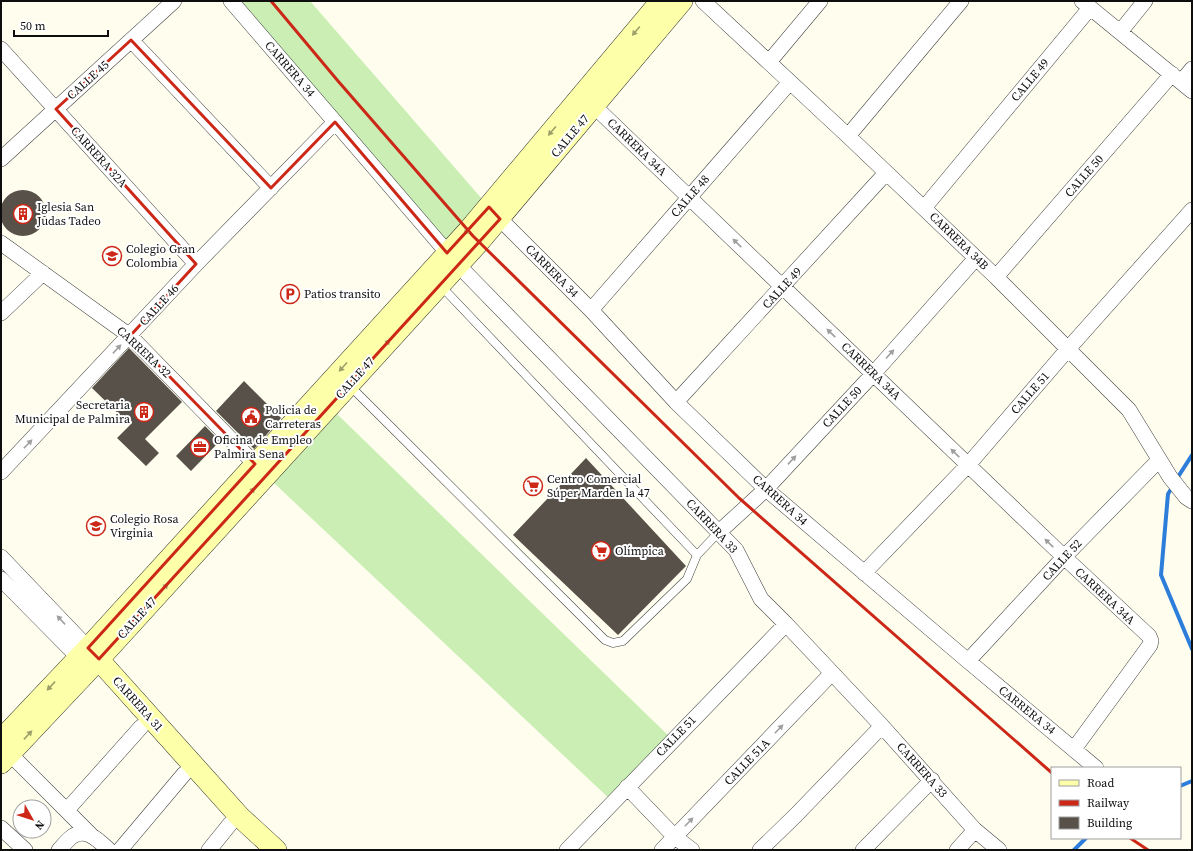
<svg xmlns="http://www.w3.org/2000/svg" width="1193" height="851" viewBox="0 0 1193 851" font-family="'Source Serif 4',serif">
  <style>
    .grass { fill: #caeeb4 }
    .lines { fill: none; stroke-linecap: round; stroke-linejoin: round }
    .stream { stroke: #2d7edb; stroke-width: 4 }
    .building { fill: #585149 }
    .lane-casing { stroke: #414141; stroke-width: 9 }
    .street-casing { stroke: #414141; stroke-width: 16 }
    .secondary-casing { stroke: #303030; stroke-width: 22 }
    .lane { stroke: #fff; stroke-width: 8 }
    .street { stroke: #fff; stroke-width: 15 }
    .secondary { stroke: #fdffa9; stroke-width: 21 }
    .rail { stroke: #cc2717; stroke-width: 3 }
    .oneway { fill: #9d9f6b }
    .oneway2 { fill: #9f9f9f }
    .marked { fill: none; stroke: #cc2717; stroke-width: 3; stroke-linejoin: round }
    .labels { text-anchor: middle; stroke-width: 4; stroke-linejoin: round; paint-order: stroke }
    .street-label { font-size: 12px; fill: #0e0e0e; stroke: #fff }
    .poi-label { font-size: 12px; fill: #0e0e0e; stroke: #fff; text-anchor: start }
  </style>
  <rect width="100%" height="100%" fill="#fffeee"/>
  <!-- grass -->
  <path class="grass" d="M231 1H310L489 207 447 253Z
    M337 414 673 740 613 802 274 483Z"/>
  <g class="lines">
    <!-- stream -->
    <path class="stream" d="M1176 480 1192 455
      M1173 486 1168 494 1161 575 1192 649
      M1180 786 1192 781
      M1074 850 1086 838"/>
  </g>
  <!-- building -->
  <path class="building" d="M0 213a23 23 0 1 1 46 0a23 23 0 1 1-46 0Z
    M129 348 182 402 145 439 159 453 146 466 117 438 130 425 92 388Z
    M244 381 281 418 254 449 216 411Z
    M205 426 220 441 191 471 176 456Z
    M586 458 686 566 618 635 513 535Z"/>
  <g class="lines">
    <defs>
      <path id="lane" d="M349 385 605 640 613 643 623 641 687 579 697 555 440 285
        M697 555 719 532"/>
      <path id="street" d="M231 1 458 265 736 550 761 599 786 624 882 726 975 830 999 850
        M703 1 848 136 996 277 1129 410 1170 477 1186 497 1192 501
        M1082 1 1192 91
        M1120 32 1145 1
        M131 40 271 188
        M1 49 196 264
        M769 62 820 1
        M1181 82 1192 69
        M594 106 1064 557 1149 636 1151 641 1150 645 1074 749
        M848 136 961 1
        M1 159 174 1
        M924 208 1090 8
        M492 211 591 310 676 402 766 489 968 661 1096 768
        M1 243 130 336 255 464
        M996 277 1172 74
        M591 310 790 82
        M1 313 43 273
        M676 402 886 173
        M1 472 196 264 335 122
        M719 532 766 489 874 373 976 258
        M1 557 88 648
        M864 573 968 465 1068 349 1192 210
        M1 579 78 657
        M968 661 1064 557 1159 460
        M10 754 91 835
        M627 787 675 837 692 850
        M67 810 141 727
        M1 828 25 850
        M59 850C63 846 68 839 73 836 87 827 100 842 109 850
        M120 850 184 774
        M209 850 230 824
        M567 850 786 624
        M662 850 832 673
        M760 850 796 815 882 726
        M863 850 932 780
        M957 850 975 830"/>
      <path id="secondary" d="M90 650 240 817 276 850
        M1 740 88 648 468 231 661 1
        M1 763 99 659 479 242 682 1"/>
    </defs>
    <!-- lane casing -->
    <use href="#lane" class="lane-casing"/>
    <!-- street casing -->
    <use href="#street" class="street-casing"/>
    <!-- secondary casing -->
    <use href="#secondary" class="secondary-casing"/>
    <!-- lane -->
    <use href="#lane" class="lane"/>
    <!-- street -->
    <use href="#street" class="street"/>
    <!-- secondary -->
    <use href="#secondary" class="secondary"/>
    <!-- rail -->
    <path class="rail" d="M271 1 338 81 473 236 739 498 1052 773
      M1130 838 1148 850"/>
  </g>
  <!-- one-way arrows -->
  <defs><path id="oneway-solid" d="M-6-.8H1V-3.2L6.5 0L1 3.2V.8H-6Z"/></defs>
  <g class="oneway">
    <use href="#oneway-solid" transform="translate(636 31) rotate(130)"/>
    <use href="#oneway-solid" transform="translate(552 131) rotate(130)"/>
    <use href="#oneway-solid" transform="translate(468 230) rotate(132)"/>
    <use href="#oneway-solid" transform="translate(386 344) rotate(-48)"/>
    <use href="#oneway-solid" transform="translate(343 367) rotate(132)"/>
    <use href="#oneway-solid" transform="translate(251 492) rotate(-48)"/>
    <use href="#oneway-solid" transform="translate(164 588) rotate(-48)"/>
    <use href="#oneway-solid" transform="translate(51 686) rotate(133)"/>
    <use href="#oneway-solid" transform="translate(28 735) rotate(-47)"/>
  </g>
  <g class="oneway2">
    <use href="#oneway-solid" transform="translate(737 243) rotate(-136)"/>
    <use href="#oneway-solid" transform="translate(831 333) rotate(-136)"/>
    <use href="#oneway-solid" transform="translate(117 349) rotate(-47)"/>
    <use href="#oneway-solid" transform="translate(890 354) rotate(-48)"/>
    <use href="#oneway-solid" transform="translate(28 444) rotate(-46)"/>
    <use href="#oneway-solid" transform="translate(955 453) rotate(-136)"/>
    <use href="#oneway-solid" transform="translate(792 460) rotate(-47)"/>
    <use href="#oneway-solid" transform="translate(1049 543) rotate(-136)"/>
    <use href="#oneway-solid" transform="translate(61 620) rotate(-133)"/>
    <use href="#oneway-solid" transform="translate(779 729) rotate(-46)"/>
    <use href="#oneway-solid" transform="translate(689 822) rotate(-46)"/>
  </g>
  <!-- marked area -->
  <path class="marked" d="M131 40 271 188 335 122 447 253 489 207 500 219 99 659 88 648 255 464 130 336 196 264 56 109Z"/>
  <!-- icons -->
  <defs>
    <symbol id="building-ring" viewBox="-11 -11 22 22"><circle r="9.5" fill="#fff" stroke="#cc2717" stroke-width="1.5"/><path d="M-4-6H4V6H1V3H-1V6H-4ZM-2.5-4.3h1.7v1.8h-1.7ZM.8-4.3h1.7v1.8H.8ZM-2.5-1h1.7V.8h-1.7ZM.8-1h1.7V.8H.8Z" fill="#cc2717"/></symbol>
    <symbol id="school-ring" viewBox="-11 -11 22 22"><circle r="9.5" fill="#fff" stroke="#cc2717" stroke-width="1.5"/><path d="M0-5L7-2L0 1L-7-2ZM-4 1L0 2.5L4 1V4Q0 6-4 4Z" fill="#cc2717"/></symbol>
    <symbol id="parking-ring" viewBox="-11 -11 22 22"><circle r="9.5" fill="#fff" stroke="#cc2717" stroke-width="1.5"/><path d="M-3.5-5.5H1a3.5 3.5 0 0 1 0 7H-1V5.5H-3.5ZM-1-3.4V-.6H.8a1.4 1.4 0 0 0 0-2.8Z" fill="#cc2717"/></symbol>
    <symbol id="civic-ring" viewBox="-11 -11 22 22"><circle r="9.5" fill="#fff" stroke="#cc2717" stroke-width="1.5"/><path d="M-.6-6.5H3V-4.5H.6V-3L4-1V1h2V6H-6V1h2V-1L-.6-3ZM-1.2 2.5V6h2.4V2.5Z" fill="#cc2717"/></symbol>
    <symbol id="office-ring" viewBox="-11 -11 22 22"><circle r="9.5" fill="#fff" stroke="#cc2717" stroke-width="1.5"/><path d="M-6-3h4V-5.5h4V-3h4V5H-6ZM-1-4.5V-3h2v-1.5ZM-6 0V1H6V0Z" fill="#cc2717"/></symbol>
    <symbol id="supermarket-ring" viewBox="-11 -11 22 22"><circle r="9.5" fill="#fff" stroke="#cc2717" stroke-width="1.5"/><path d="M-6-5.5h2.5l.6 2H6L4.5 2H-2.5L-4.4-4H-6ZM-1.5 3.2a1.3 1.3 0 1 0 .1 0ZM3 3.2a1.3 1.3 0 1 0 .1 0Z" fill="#cc2717"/></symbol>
  </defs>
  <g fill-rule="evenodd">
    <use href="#building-ring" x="12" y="203" width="22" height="22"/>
    <use href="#school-ring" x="101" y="245" width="22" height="22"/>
    <use href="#parking-ring" x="279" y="283" width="22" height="22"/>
    <use href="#building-ring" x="133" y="401" width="22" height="22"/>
    <use href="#civic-ring" x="240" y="406" width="22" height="22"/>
    <use href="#office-ring" x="189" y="436" width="22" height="22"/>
    <use href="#supermarket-ring" x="522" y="475" width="22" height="22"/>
    <use href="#school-ring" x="85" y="515" width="22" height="22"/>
    <use href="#supermarket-ring" x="590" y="540" width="22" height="22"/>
  </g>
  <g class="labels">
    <!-- street labels -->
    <g class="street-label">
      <text transform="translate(290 69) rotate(49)" y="4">CARRERA 34</text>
      <text transform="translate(88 80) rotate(-42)" y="4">CALLE 45</text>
      <text transform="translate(1030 80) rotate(-50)" y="4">CALLE 49</text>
      <text transform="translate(570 136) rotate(-50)" y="4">CALLE 47</text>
      <text transform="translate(637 147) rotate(44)" y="4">CARRERA 34A</text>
      <text transform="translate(99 157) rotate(48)" y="4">CARRERA 32A</text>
      <text transform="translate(1084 176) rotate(-49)" y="4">CALLE 50</text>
      <text transform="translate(690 196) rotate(-49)" y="4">CALLE 48</text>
      <text transform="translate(959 241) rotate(44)" y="4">CARRERA 34B</text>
      <text transform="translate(552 271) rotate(45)" y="4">CARRERA 34</text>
      <text transform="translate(782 288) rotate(-47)" y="4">CALLE 49</text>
      <text transform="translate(159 305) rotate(-47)" y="4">CALLE 46</text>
      <text transform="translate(144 352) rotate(43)" y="4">CARRERA 32</text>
      <text transform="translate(871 371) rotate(44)" y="4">CARRERA 34A</text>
      <text transform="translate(355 378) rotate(-48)" y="4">CALLE 47</text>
      <text transform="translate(1030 393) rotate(-49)" y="4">CALLE 51</text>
      <text transform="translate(842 407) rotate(-47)" y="4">CALLE 50</text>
      <text transform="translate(780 500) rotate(42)" y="4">CARRERA 34</text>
      <text transform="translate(712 526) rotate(47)" y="4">CARRERA 33</text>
      <text transform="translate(1062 560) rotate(-47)" y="4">CALLE 52</text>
      <text transform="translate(1105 596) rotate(43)" y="4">CARRERA 34A</text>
      <text transform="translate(137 618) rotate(-48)" y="4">CALLE 47</text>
      <text transform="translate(138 704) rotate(48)" y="4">CARRERA 31</text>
      <text transform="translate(1027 710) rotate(39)" y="4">CARRERA 34</text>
      <text transform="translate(676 736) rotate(-46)" y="4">CALLE 51</text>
      <text transform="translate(747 762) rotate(-46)" y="4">CALLE 51A</text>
      <text transform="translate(922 770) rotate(48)" y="4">CARRERA 33</text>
    </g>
    <!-- poi labels -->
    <g class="poi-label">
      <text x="37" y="211">Iglesia San<tspan x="37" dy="14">Judas Tadeo</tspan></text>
      <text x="126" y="253">Colegio Gran<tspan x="126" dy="14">Colombia</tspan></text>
      <text x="304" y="298">Patios transito</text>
      <text x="130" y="409" text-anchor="end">Secretaria<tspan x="130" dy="14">Municipal de Palmira</tspan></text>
      <text x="265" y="414">Policia de<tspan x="265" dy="14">Carreteras</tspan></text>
      <text x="214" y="444">Oficina de Empleo<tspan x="214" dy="14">Palmira Sena</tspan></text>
      <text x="547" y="483">Centro Comercial<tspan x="547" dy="14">Súper Marden la 47</tspan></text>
      <text x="110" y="523">Colegio Rosa<tspan x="110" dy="14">Virginia</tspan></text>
      <text x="615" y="555">Olímpica</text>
    </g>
  </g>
  <!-- border -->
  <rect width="1193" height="851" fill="none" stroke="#0e0e0e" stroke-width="4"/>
  <!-- legend -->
  <rect x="1051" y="767" width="130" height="72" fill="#ffffff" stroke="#9f9f9f"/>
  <rect x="1059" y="780" width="20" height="6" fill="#fdffa9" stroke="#9f9f9f"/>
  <text x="1087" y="787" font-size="12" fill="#0e0e0e">Road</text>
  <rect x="1059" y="800" width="20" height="6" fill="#cc2717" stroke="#9f9f9f"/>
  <text x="1087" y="807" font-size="12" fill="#0e0e0e">Railway</text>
  <rect x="1059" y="817" width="20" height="12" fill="#585149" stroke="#9f9f9f"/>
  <text x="1087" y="827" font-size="12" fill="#0e0e0e">Building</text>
  <!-- north arrow -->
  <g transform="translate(32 819) rotate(129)"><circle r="19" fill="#ffffff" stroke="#9f9f9f"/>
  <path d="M0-3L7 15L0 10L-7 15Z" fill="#cc2717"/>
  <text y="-6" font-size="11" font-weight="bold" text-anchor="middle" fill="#0e0e0e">N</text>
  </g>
  <!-- scale -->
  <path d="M14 30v6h94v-6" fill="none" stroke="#0e0e0e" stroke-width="2"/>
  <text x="20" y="30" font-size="12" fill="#0e0e0e" stroke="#ffffff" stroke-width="3" paint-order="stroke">50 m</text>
</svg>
